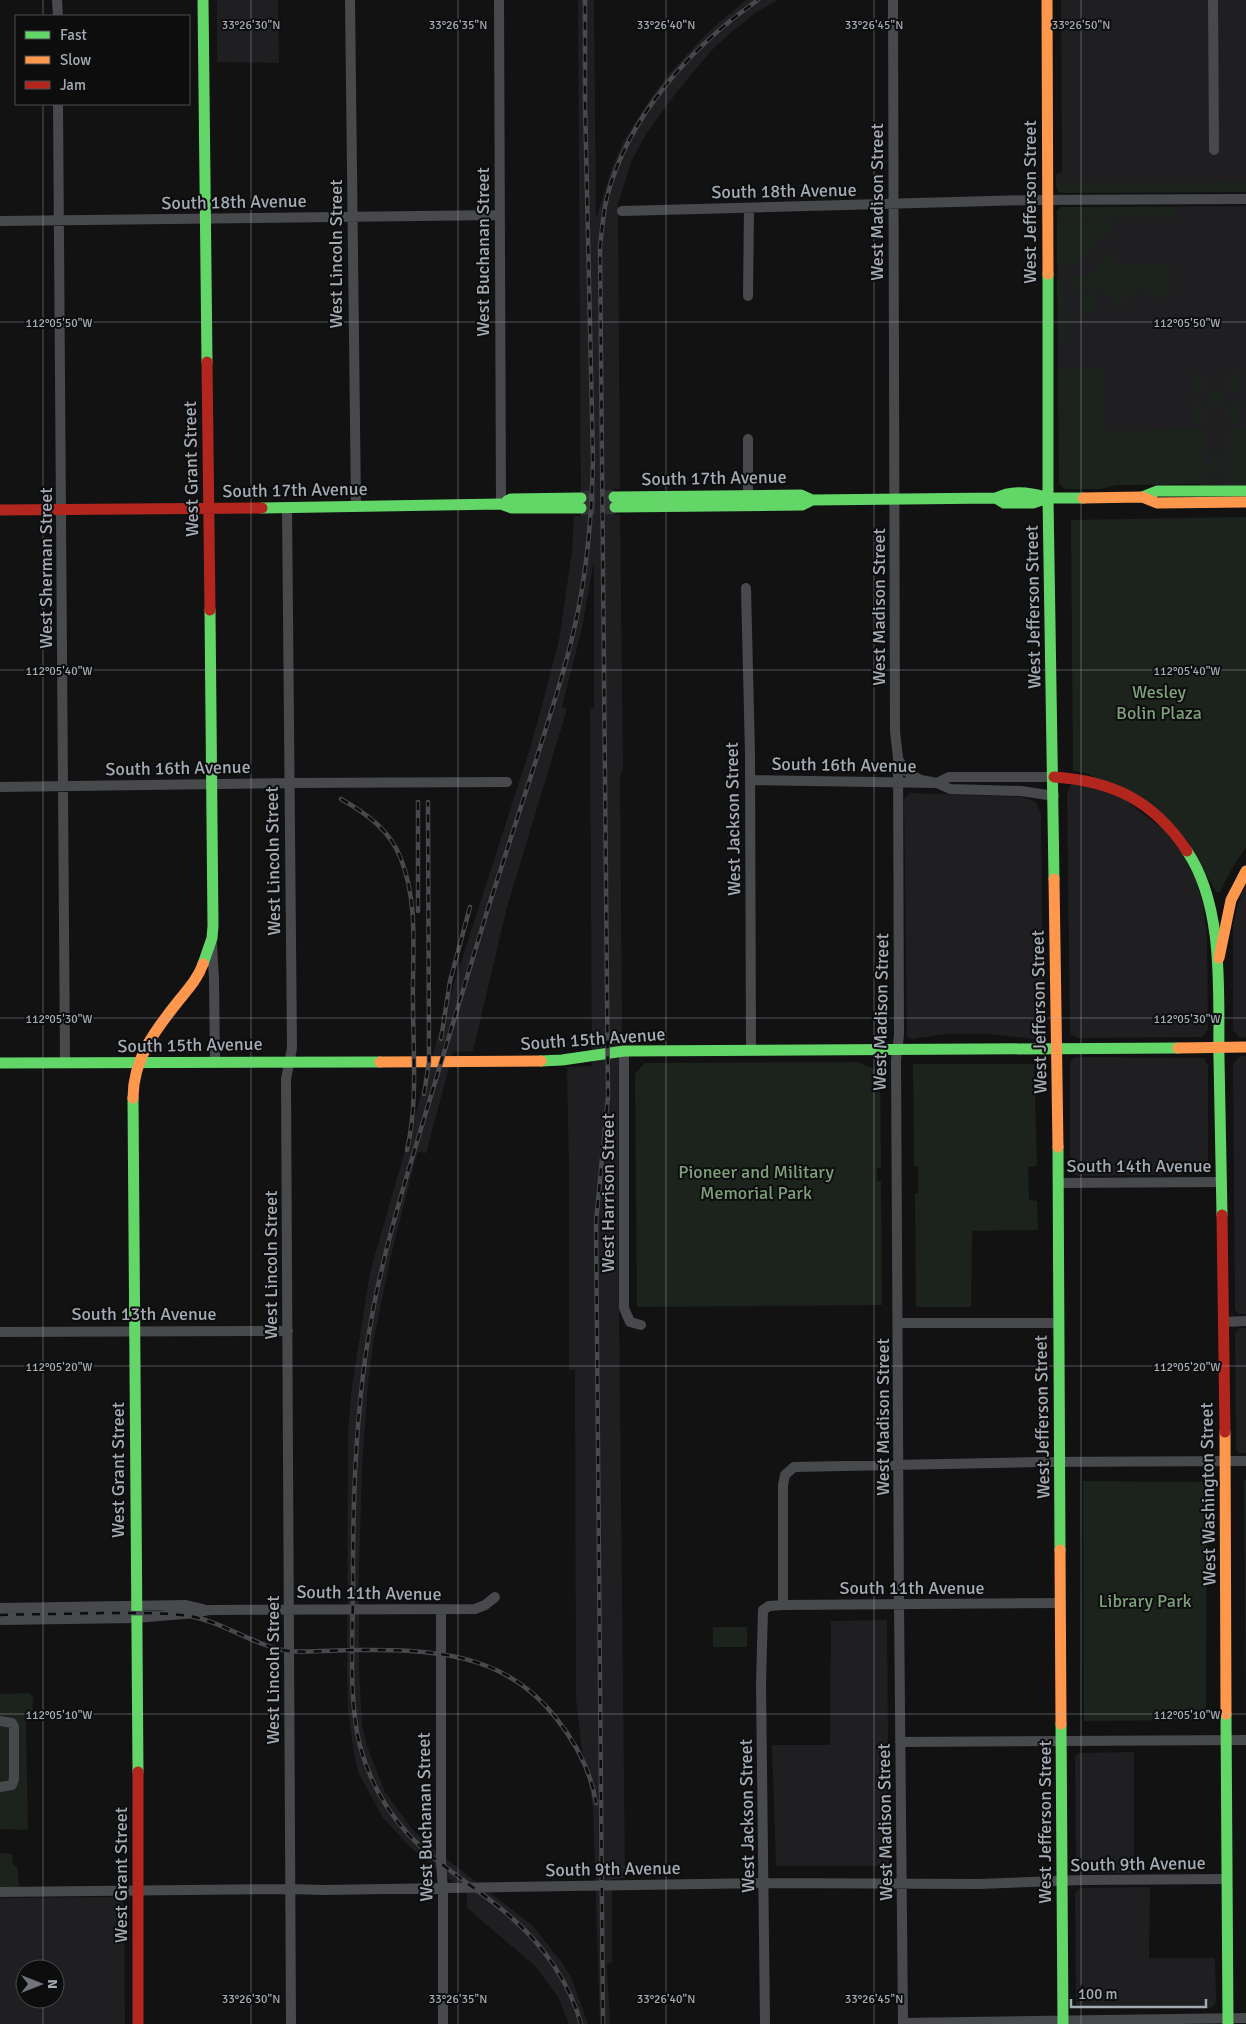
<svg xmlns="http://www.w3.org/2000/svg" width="1246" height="2024" viewBox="0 0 1246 2024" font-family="Signika,sans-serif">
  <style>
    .built { fill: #1f1f21; fill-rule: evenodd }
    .green { fill: #1c231d }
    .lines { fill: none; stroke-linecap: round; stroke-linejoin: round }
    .secondary-tunnel { stroke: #2f3133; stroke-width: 14; stroke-dasharray: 14 7; stroke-linecap: butt }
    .street { stroke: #47494c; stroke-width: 10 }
    .fast { stroke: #63d668; stroke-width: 11 }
    .slow { stroke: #ff974d; stroke-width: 11 }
    .jam { stroke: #b3261e; stroke-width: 11 }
    .rail-casing { stroke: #47494c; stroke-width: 4.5 }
    .rail { stroke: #0d0d0e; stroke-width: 2.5; stroke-dasharray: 8; stroke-linecap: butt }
    .ticks { fill: none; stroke: #a3abb4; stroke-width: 1; stroke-opacity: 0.45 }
    .labels { text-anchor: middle; stroke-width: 4; stroke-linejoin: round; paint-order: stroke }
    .street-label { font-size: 18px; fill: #a3abb4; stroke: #0d0d0e }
    .park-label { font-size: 18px; fill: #7ca079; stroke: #0d0d0e }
    .ticks-label { font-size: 12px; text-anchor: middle; fill: #a3abb4; stroke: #0d0d0e; stroke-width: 4; stroke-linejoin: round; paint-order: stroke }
  </style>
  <rect width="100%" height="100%" fill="#121213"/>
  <!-- built -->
  <path class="built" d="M217 0H278L279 63 217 62Z
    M578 0H594L596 219 611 171 622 144 650 99 668 75 709 31 746 0H778L757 12 729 34 711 51 676 93 646 134 631 162 618 204 620 489H612L613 515 620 514 623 767 620 777 622 1031 619 1308 625 1878 612 1879V1963L607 1964 610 2024H600L593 1806 581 1744 576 1697 575 1369 569 1371V1171L567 1067 592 1066 590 708H594V560L582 628 562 707 567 709 507 907 473 1051 453 1052 426 1153 418 1152 415 1161 391 1256 374 1338 368 1383 362 1467 359 1572V1666L362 1725 367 1746 385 1792 412 1829 427 1844 533 1926 563 1964 572 1979 588 2024H569L558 1997 535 1966 467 1908V1894L409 1846 383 1818 359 1774 354 1754 348 1710 347 1675 348 1430 352 1386 370 1272 444 1015 531 745 544 698 559 640 572 551 574 516H581Z
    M1061 0H1246V192H1059L1056 186V175L1062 172Z
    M1246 206V488L1198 484 1116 485 1100 489 1063 488 1059 483 1057 220 1058 209 1062 207Z
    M1073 784H1081L1124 799 1164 830 1183 854 1196 880 1203 906 1207 935 1208 1029 1203 1037 1078 1038 1071 1034 1070 1030 1067 794 1070 786Z
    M910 793 1022 797 1032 800 1037 804 1041 815 1043 1029 1038 1037 1033 1039 990 1034H946L912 1039 907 1036 904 799Z
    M1246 884V1038L1239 1037 1233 1030V925L1238 904Z
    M1241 1056H1246V1314H1239L1235 1310 1233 1065 1237 1059Z
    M1076 1057 1204 1058 1208 1065V1172L1205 1174 1078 1176 1072 1173 1070 1169V1065L1071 1060Z
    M1239 1328H1246V1453H1239L1236 1450 1235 1333Z
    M887 1620 889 1866H776L772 1745H830L831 1621Z
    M1134 1752V1873H1080L1076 1868 1075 1757 1079 1753Z
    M1150 1887 1149 1958H1215L1216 2001 1214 2006 1210 2008H1078L1076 2005 1075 1895 1077 1890 1080 1888Z
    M114 1897 122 1899 124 1907 125 2024H0V1898ZM25 1969H55V1999H25Z"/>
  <!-- green -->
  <path class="green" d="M1246 182V192L1065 193 1059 192 1057 187 1059 183Z
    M1062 207H1178L1177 217H1059L1057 214V211Z
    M1059 219 1112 220 1113 231 1099 238 1080 264 1066 265 1057 261V220Z
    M1106 254H1115V265H1169L1170 297H1149V290H1132V297H1127L1121 301V309L1102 291 1074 286V278C1092 277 1097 269 1106 254Z
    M1066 275 1067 343 1061 342 1058 336 1057 281Z
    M1078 289 1093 292V312L1078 316Z
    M1103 368 1104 431 1204 429V466L1207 468V489L1198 484 1116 485 1100 489H1067L1063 488 1059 483 1058 369Z
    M1229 372H1240L1241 392H1229Z
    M1191 374H1203V394H1191Z
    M1222 392V404H1210L1209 393Z
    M1191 404H1203L1204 424H1191Z
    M1228 404H1241L1242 425H1229Z
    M1229 429H1246V488H1227V480H1229Z
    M1210 453H1222L1223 475 1211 476Z
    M1246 517V847L1232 868 1220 892H1216L1187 840 1089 774 1073 771 1071 520Z
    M857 1062 880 1071 881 1168H877V1181H881L882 1305 637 1307 635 1074 645 1063Z
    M913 1064H1034L1037 1166 1028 1167 1029 1200 1037 1201 1038 1230 972 1231 971 1307H916L915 1193H918V1166H914Z
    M1244 1480H1246V1722Z
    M1083 1481 1207 1482 1206 1720 1084 1721Z
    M713 1627H747V1647H713Z
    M29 1693 33 1697 32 1713 27 1719 26 1727 28 1830 0 1829V1694Z
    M0 1853 12 1854 13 1864 17 1867 20 1892H0Z"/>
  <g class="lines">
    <!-- secondary-tunnel -->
    <path class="secondary-tunnel" d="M581 498 614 497
      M581 508 615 507"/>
    <!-- street -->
    <path class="street" d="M57 0 58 16
      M350 0 356 507
      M499 0 501 504
      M893 0 895 731 898 758 899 1035 896 1060 899 1604 903 2024
      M1213 0 1214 150
      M58 104 65 1063
      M622 211 1031 200 1246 199
      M0 221 499 215
      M748 296 749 208
      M748 439V502
      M287 507 292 1048 286 1079 291 2024
      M746 588 750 754 751 1050
      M898 759 905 770 913 776 921 780 937 783 950 789 1021 791 1054 796
      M750 780 937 783 949 777H1054
      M0 787 289 783 507 782
      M212 944 214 979 215 1062
      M624 1051V1308L630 1322 641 1325
      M1058 1183 1221 1182
      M1223 1322 1246 1321
      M899 1323H1058
      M0 1332 288 1331
      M783 1605V1485L785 1475 794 1467 1038 1462 1246 1461
      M0 1608 186 1605 203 1609
      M441 1610V1863L443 1889V2024
      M0 1620 136 1618 195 1613 209 1610 475 1609 485 1605 495 1597
      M0 1721 12 1723 14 1727V1779L12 1785 0 1787
      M900 1742 1246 1740
      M0 1892 290 1889 323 1890 764 1883 979 1884 1084 1880 1227 1879
      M903 2023 1246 2018
      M765 2024 761 1684 763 1610 769 1606 783 1605 1060 1603"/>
    <!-- fast -->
    <path class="fast" d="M203 0 207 362
      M1048 274V498L1054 879
      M614 497 801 495 812 500 996 498 1004 503H1033L1048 498H1083
      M1142 497 1157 491H1246
      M996 498C1012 490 1029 492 1045 497
      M507 501 511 499 581 498
      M615 507 802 505 812 500
      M262 508 501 504 512 508H581
      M1187 851C1225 908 1218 993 1219 1059 1220 1111 1221 1163 1222 1215
      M203 964 212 938 213 926 210 610
      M541 1061 562 1060 624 1051 1178 1048
      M0 1063 380 1062
      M133 1098 138 1772
      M1058 1147 1060 1550
      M1226 1714 1228 2024
      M1061 1724 1063 2024"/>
    <!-- slow -->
    <path class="slow" d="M1047 0 1048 274
      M1083 498 1142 497 1157 503 1246 502
      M1054 879 1058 1147
      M1219 958 1231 900 1246 871
      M1178 1048 1246 1047
      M380 1062 541 1061
      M133 1098C133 1058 156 1029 180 999 189 988 198 978 203 964
      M1225 1432 1226 1714
      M1060 1550 1061 1724"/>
    <!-- jam -->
    <path class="jam" d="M207 362 210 610
      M0 510 262 508
      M1054 777C1113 781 1154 801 1187 851
      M1222 1215 1225 1432
      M138 2024V1772"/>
    <defs>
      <path id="rail" d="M341 799C367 814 390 830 401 859 419 904 412 956 413 1003 413 1051 418 1103 407 1150
        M418 802V911
        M441 1039 450 981 470 907
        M424 1094 429 1062 428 802
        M0 1615C34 1614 68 1614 102 1613 131 1613 161 1612 189 1616 224 1622 254 1646 289 1651 310 1653 333 1650 354 1650 431 1649 505 1652 556 1718 576 1743 591 1771 596 1803
        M581 2024C570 1984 544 1946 513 1919 480 1889 439 1867 408 1834 385 1809 369 1779 360 1746 347 1695 354 1623 353 1569 353 1490 356 1411 369 1333 381 1258 404 1185 426 1112 447 1042 468 972 490 902 506 854 521 806 537 757 552 709 568 661 578 611 588 561 592 511 593 460L585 103V0
        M603 2024 596 1222 608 1096 600 247C602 230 603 214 607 197 628 116 691 47 758 0"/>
    </defs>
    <!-- rail casing -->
    <use href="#rail" class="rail-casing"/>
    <!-- rail -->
    <use href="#rail" class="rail"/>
  </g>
  <!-- ticks -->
  <path class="ticks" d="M43 0V16M251 0V2024M458 0V2024M666 0V2024M874 0V2024M1081 0V2024M43 104V1969M0 322H1246M0 670H1246M0 1018H1246M0 1366H1246M0 1714H1246M43 1999V2024"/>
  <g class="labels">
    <!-- street labels -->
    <g class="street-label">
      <text transform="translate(784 191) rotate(-1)" y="6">South 18th Avenue</text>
      <text transform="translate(234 202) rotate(-1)" y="6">South 18th Avenue</text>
      <text transform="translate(877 202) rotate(-90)" y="6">West Madison Street</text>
      <text transform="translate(1030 202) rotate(-90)" y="6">West Jefferson Street</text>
      <text transform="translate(483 252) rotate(-90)" y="6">West Buchanan Street</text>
      <text transform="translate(336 254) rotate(-90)" y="6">West Lincoln Street</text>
      <text transform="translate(191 469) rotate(-91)" y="6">West Grant Street</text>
      <text transform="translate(714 478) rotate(-1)" y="6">South 17th Avenue</text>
      <text transform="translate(295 490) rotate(-1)" y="6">South 17th Avenue</text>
      <text transform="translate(46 568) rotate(-90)" y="6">West Sherman Street</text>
      <text transform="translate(879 607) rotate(-90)" y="6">West Madison Street</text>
      <text transform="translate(1033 607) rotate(-91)" y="6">West Jefferson Street</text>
      <text transform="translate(844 765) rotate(1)" y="6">South 16th Avenue</text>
      <text transform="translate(178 768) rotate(-1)" y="6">South 16th Avenue</text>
      <text transform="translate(733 819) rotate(-91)" y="6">West Jackson Street</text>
      <text transform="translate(273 861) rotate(-91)" y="6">West Lincoln Street</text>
      <text transform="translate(881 1012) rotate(-89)" y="6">West Madison Street</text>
      <text transform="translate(1039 1012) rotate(-91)" y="6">West Jefferson Street</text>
      <text transform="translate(593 1039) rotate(-4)" y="6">South 15th Avenue</text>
      <text transform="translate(190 1045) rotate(-1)" y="6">South 15th Avenue</text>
      <text x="1139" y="1172">South 14th Avenue</text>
      <text transform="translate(608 1193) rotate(-90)" y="6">West Harrison Street</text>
      <text transform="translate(271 1265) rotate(-90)" y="6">West Lincoln Street</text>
      <text x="144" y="1320">South 13th Avenue</text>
      <text transform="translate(883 1417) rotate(-90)" y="6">West Madison Street</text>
      <text transform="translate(1042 1417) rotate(-91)" y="6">West Jefferson Street</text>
      <text transform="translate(118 1470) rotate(-90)" y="6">West Grant Street</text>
      <text transform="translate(1208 1494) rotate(-91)" y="6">West Washington Street</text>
      <text x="912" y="1594">South 11th Avenue</text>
      <text transform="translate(369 1593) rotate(1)" y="6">South 11th Avenue</text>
      <text transform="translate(273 1670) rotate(-90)" y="6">West Lincoln Street</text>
      <text transform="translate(747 1816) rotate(-91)" y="6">West Jackson Street</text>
      <text transform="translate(425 1817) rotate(-91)" y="6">West Buchanan Street</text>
      <text transform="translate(885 1822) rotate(-91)" y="6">West Madison Street</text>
      <text transform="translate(1045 1822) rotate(-90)" y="6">West Jefferson Street</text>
      <text transform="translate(1138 1864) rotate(-1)" y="6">South 9th Avenue</text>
      <text transform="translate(613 1869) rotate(-1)" y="6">South 9th Avenue</text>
      <text transform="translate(121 1875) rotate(-90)" y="6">West Grant Street</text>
    </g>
    <!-- park labels -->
    <g class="park-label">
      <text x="1159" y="698">Wesley<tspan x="1159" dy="21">Bolin Plaza</tspan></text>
      <text x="756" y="1178">Pioneer and Military<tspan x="756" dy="21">Memorial Park</tspan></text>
      <text x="1145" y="1607">Library Park</text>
    </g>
  </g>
  <g class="ticks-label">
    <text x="251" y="29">33°26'30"N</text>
    <text x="458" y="29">33°26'35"N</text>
    <text x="666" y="29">33°26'40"N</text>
    <text x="874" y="29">33°26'45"N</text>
    <text x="1081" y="29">33°26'50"N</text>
    <text x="1187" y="327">112°05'50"W</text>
    <text x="59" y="327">112°05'50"W</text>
    <text x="59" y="675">112°05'40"W</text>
    <text x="1187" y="675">112°05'40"W</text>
    <text x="1187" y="1023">112°05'30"W</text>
    <text x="59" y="1023">112°05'30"W</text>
    <text x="59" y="1371">112°05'20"W</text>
    <text x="1187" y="1371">112°05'20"W</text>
    <text x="1187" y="1719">112°05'10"W</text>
    <text x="59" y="1719">112°05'10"W</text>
    <text x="251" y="2003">33°26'30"N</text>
    <text x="458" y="2003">33°26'35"N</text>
    <text x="666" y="2003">33°26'40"N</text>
    <text x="874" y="2003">33°26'45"N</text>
  </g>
  <!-- legend -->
  <rect x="15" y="15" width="175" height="90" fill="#0d0d0e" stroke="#494c50"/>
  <rect x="25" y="31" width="25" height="8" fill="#63d668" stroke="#494c50"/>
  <text x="60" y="40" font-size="15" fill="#a3abb4">Fast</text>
  <rect x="25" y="56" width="25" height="8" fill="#ff974d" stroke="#494c50"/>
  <text x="60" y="65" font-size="15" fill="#a3abb4">Slow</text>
  <rect x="25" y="81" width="25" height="8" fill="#b3261e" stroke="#494c50"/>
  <text x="60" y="90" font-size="15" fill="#a3abb4">Jam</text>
  <!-- north arrow -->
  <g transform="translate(40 1984) rotate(90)"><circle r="24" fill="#0d0d0e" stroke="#494c50"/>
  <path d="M0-4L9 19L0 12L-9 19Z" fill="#70757c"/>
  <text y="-8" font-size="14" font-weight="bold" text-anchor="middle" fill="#a3abb4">N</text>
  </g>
  <!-- scale -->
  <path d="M1071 1999v8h135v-8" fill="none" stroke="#a3abb4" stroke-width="2.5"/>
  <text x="1078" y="1999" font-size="15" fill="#a3abb4" stroke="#0d0d0e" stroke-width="4" paint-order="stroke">100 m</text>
</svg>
